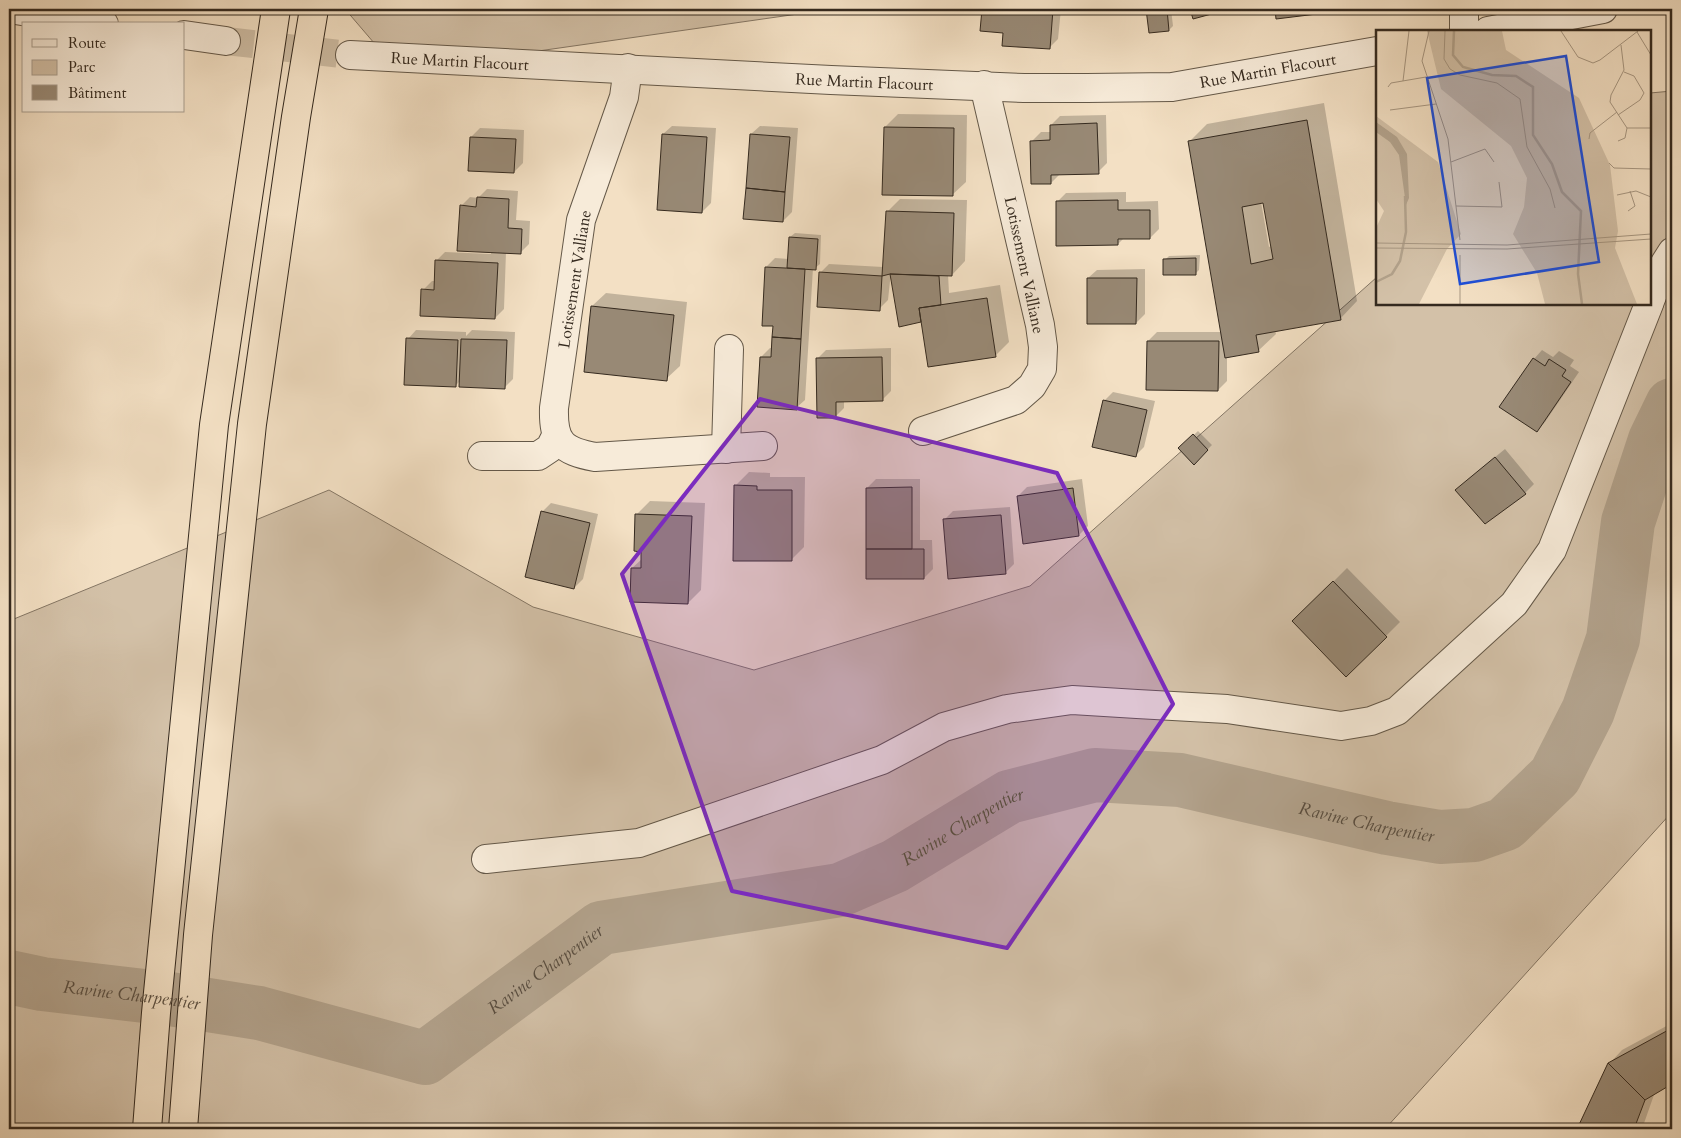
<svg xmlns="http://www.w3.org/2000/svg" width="1681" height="1138" viewBox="0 0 1681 1138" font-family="Cardo,serif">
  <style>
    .green { fill: #d3c1a8; stroke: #847664 }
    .shadow { fill: #0003; fill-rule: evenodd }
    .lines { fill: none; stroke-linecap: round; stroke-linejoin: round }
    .river { stroke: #b2a28c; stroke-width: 54 }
    .building { fill: #988975; stroke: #352a1f; fill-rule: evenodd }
    .minor-tunnel { stroke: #cdbca3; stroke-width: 28; stroke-dasharray: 28 14; stroke-linecap: butt }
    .minor-casing { stroke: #645848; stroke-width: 30 }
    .highway-casing { stroke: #352a1f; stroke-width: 30 }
    .minor { stroke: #f7ebd9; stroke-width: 28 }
    .highway { stroke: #f3e0c4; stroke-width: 28 }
    .marked { fill: #7b2cbf; fill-opacity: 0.2; stroke: #7b2cbf; stroke-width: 4; stroke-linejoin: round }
    .labels { text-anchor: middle; stroke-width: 4; stroke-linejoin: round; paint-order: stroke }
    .street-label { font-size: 16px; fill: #352a1f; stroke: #f7ebd9 }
    .water-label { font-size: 18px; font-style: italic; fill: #5a4e40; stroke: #f7ebd9 }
    .inset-river { fill: none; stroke: #b2a28c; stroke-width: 2.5 }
    .inset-road { fill: none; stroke: #a79782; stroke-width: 1 }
    .view { fill: #1d4ed8; fill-opacity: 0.15; stroke: #1d4ed8; stroke-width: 2.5 }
    .inset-edge { fill: none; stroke: #352a1f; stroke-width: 2.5 }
  </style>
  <rect width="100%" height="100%" fill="#f3e0c4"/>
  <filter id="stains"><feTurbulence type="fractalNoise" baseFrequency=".004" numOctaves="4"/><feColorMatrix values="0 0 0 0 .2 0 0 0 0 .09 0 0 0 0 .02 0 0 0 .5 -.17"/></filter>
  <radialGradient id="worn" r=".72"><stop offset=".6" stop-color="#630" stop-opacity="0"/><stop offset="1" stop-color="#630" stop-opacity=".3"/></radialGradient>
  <!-- green -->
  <path class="green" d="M345 9H833L398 71Z
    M1672 91V812L1385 1129H9V621L329 490 533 607 754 670 1030 586 1377 277V304H1650V93Z"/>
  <!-- shadow -->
  <path class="shadow" d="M983 9H1061L1058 39 1049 48 1004 31 981 30Z
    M1148 9H1171L1173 26 1169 30Z
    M1276 9H1328L1325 12 1277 18Z
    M1579 28V31H1562Z
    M1324 103 1357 301 1340 319 1275 330 1276 334 1258 351 1227 357V381L1218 390 1148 341 1157 332H1222L1190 141 1207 124ZM1261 202H1264L1272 246 1269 247Z
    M898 114 967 115 966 182 952 195 885 127Z
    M1106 115 1107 163 1098 172 1060 174 1051 183 1032 141 1041 132H1051V125L1060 116Z
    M672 126 716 128 711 203 702 212 663 134Z
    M760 126 798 128 792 212 783 221 751 134Z
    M480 128 524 130 523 163 514 172 471 137Z
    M487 189 518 191 516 220 530 221 529 244 520 253 506 252 504 309 495 318 423 290 432 281H435L436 261 445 252 491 254V251L461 206 470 197 478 198Z
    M1126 192V202L1158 201 1159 229 1150 238H1124L1118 244 1057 202 1066 193Z
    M900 199 967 200 965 261 952 275 948 274 949 293 1000 285 1009 342 996 355 922 321 900 325 891 272 888 300 879 309 820 273 829 264 883 267 887 212Z
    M795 233 821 235 820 264 815 268H813L805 400 796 408 761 357 770 348H773L774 325 766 267 775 258 789 259 790 237Z
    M1200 255 1199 270 1195 274 1165 260 1169 256Z
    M1145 269V314L1136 323 1088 278 1097 270Z
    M606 293 687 302 680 366 666 379 592 306Z
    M416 330 466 332V336L472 330 515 332 513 379 504 388 461 380 455 386 408 339Z
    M891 348V391L882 400H844V408L835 417 817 359 826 350Z
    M1542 350 1553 357 1559 351 1574 360 1570 366 1579 372 1545 422 1537 431 1534 359Z
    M1113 392 1155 401 1144 447 1135 456 1105 400Z
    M1198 431 1212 445 1194 463 1180 448Z
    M1505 449 1534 484 1525 493 1486 523 1466 481Z
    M749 472 770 473V477H805L804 547 791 560 735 486Z
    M876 479H920V540H932L933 569 924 578 867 488Z
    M1082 479 1088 526 1079 535 1018 496 1027 487Z
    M650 501 705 503 701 590 688 603 632 568 642 559 643 550 637 514Z
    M551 503 598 514 583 579 574 588 542 512Z
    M1010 507 1014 564 1005 573 944 520 953 511Z
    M1347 568 1400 622 1346 676 1294 621Z
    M1672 1023V1083L1655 1092 1642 1129H1579L1609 1064 1622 1050Z
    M914 1127 932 1129H912Z"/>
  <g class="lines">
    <!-- river -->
    <path class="river" id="s1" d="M9 977 42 984 170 999 259 1013 425 1058 601 928 840 890 895 866 1009 797 1095 775 1180 780 1387 828 1440 837 1474 835 1505 824 1555 776 1588 711 1613 639 1628 522 1655 440 1672 405"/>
  </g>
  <!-- building -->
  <path class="building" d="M982 9H1053L1050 49 1002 46 1003 33 980 31Z
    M1146 9H1167L1169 31 1149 33Z
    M1190 9H1230L1193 19Z
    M1275 9H1325V13L1276 19Z
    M1307 120 1341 320 1256 335 1259 352 1225 358 1188 141ZM1263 203 1273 259 1251 264 1242 207Z
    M1097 123 1099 174 1051 175V184H1031L1030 141 1050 140V125Z
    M884 127 954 128 953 196 882 195Z
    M662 134 707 137 702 213 657 210Z
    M750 134 790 137 785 192 746 188Z
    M470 137 516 139 514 173 468 171Z
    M746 188 785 192 783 222 743 219Z
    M477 197 509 199 508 228 522 229 521 254 457 251 460 205 476 207Z
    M1118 200V210H1150V239H1118V245L1056 246V201Z
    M886 211 954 213 952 276 890 274 882 276Z
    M789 237 818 239 816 270 787 268Z
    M1196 258V275H1163V259Z
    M435 260 498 263 495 319 420 316 421 289 434 290Z
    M765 267 805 269 801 339 772 337 773 326H762Z
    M819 272 882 276 880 311 817 307Z
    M890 274 939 276 941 305 919 308 921 322 899 327Z
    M1087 278H1137L1136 324H1087Z
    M987 298 996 357 928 367 919 308Z
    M591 306 674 315 667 381 584 372Z
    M772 337 801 339 797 410 757 407 760 357H771Z
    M406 338 458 340 456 387 404 385Z
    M461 339 507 340 505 389 459 387Z
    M1147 341H1219L1218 391 1146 390Z
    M882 357 883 401 836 402V418H817L816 358Z
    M1533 358 1545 366 1549 359 1566 370 1562 376 1571 382 1537 432 1499 407Z
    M1103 400 1147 410 1136 457 1092 447Z
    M1193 434 1208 450 1194 465 1178 448Z
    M1495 457 1526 494 1485 524 1455 490Z
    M734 485 757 486V490H792V561H733Z
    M912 487V549H866V488Z
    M1073 488 1079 536 1023 544 1017 496Z
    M541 511 590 523 574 589 525 577Z
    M635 514 692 516 688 604 630 602 631 568H641V552L634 551Z
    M1001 515 1006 574 948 579 943 519Z
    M866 549H924V579H866Z
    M1333 581 1387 637 1346 677 1292 621Z
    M1672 1028V1084L1645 1100 1608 1063Z
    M1608 1063 1645 1100 1634 1129H1577Z"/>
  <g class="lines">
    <!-- minor-tunnel -->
    <path class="minor-tunnel" d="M226 41 350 55"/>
    <defs>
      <g id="minor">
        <path d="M9 9 104 24"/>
        <path d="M1464 31V9"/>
        <path d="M1488 31 1603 9"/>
        <path d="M184 35 226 41"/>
        <path id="s2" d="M350 55 831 80 1024 88H1087L1172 87 1377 51"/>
        <path d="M628 68 624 97 581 220 554 408C553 442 562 451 595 457L763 446"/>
        <path d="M1650 301 1665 263 1672 252"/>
        <path d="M923 431 1016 400 1032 386 1042 369 1043 347 1040 325 984 85"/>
        <path d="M726 449 729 349"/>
        <path d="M482 456H538L550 448 556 436"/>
        <path d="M486 859 639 843 882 760 944 727 1007 709 1072 700 1137 704 1227 709 1341 726 1371 721 1397 711 1514 604 1552 550 1649 304"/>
      </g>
      <path id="highway" d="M147 1129 156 1013 214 425 276 9
        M183 1129 198 935 252 424 296 117 314 9"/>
    </defs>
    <!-- minor casing -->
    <use href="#minor" class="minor-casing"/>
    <!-- highway casing -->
    <use href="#highway" class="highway-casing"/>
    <!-- minor -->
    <use href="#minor" class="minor"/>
    <!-- highway -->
    <use href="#highway" class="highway"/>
  </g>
  <!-- marked area -->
  <path class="marked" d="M760 399 1057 473 1173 704 1007 948 732 891 622 574Z"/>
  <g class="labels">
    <!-- street labels -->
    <g class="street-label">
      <text dy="6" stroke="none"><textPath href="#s2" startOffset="110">Rue Martin Flacourt</textPath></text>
      <text dy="6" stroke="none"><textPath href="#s2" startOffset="920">Rue Martin Flacourt</textPath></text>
      <text dy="6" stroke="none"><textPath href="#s2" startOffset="515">Rue Martin Flacourt</textPath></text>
      <text transform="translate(1025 265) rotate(78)" y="6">Lotissement Valliane</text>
      <text transform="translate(574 279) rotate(-81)" y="6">Lotissement Valliane</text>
    </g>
    <!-- water labels -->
    <g class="water-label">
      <text dy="6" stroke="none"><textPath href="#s1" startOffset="1444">Ravine Charpentier</textPath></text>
      <text dy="6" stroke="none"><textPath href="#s1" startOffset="1024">Ravine Charpentier</textPath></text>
      <text dy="6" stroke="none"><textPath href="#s1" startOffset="574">Ravine Charpentier</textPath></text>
      <text dy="6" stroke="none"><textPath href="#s1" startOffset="124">Ravine Charpentier</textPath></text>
    </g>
  </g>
  <!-- overview -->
  <g transform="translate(1376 30)">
    <rect width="275" height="275" fill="#f3e0c4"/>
    <path d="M51 1H126L130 20 203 68 234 135 242 201 239 218 261 274H169L161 243 137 204 148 177 151 148 135 116 65 59ZM0 86 62 132 85 204 71 219 43 274H0V198L8 181 0 169Z" fill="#d3c1a8"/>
    <path d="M0 92 21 107 31 124 33 168 30 175 23 125 14 112 0 102Z" fill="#b2a28c"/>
    <path class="inset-river" d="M78 1 77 25 87 37 116 45 140 46 157 57V105L176 134 186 162 205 181 202 244 206 274M0 252 16 244 24 231 30 202 29 166"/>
    <path class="inset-road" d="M53 1 46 31 72 109 84 210M69 1 68 29 74 39 84 45 121 53 144 69 151 117 174 159 179 178M185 1 202 27 217 33 224 30 262 1M261 2 275 25M245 15 248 40 235 65 234 72 251 98H275M27 51 33 1M12 57 15 53 50 47M14 80 60 74M242 85 264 70 268 63 258 46 248 42M213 109 214 103 241 82M242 111 249 108 251 98M75 132 109 119 118 132M233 133 238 138 275 139M241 165 260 161 275 167M80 176 126 177 123 152M252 181 259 176 254 161M0 213 131 215 275 204M0 218 131 219 275 209M84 225V274"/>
    <path class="view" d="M190 26 223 232 84 254 51 48Z"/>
    <rect width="275" height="275" class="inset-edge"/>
  </g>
  <!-- margin -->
  <rect width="1681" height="1138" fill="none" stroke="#f3e0c4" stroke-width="30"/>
  <rect x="10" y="10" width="1661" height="1118" fill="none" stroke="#352a1f" stroke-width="2.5"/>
  <rect x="15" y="15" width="1651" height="1108" fill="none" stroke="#352a1f"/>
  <!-- legend -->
  <rect x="22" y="22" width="162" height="90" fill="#f7ebd9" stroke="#a99e8f"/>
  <rect x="32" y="39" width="25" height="8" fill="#f7ebd9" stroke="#a99e8f"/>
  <text x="68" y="48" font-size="15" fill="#352a1f">Route</text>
  <rect x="32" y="60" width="25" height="15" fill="#d3c1a8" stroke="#a99e8f"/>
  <text x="68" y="72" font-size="15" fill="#352a1f">Parc</text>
  <rect x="32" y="85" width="25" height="15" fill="#988975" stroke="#a99e8f"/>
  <text x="68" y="98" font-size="15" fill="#352a1f">Bâtiment</text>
  <rect width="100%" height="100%" filter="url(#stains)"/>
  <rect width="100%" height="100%" fill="url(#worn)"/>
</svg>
